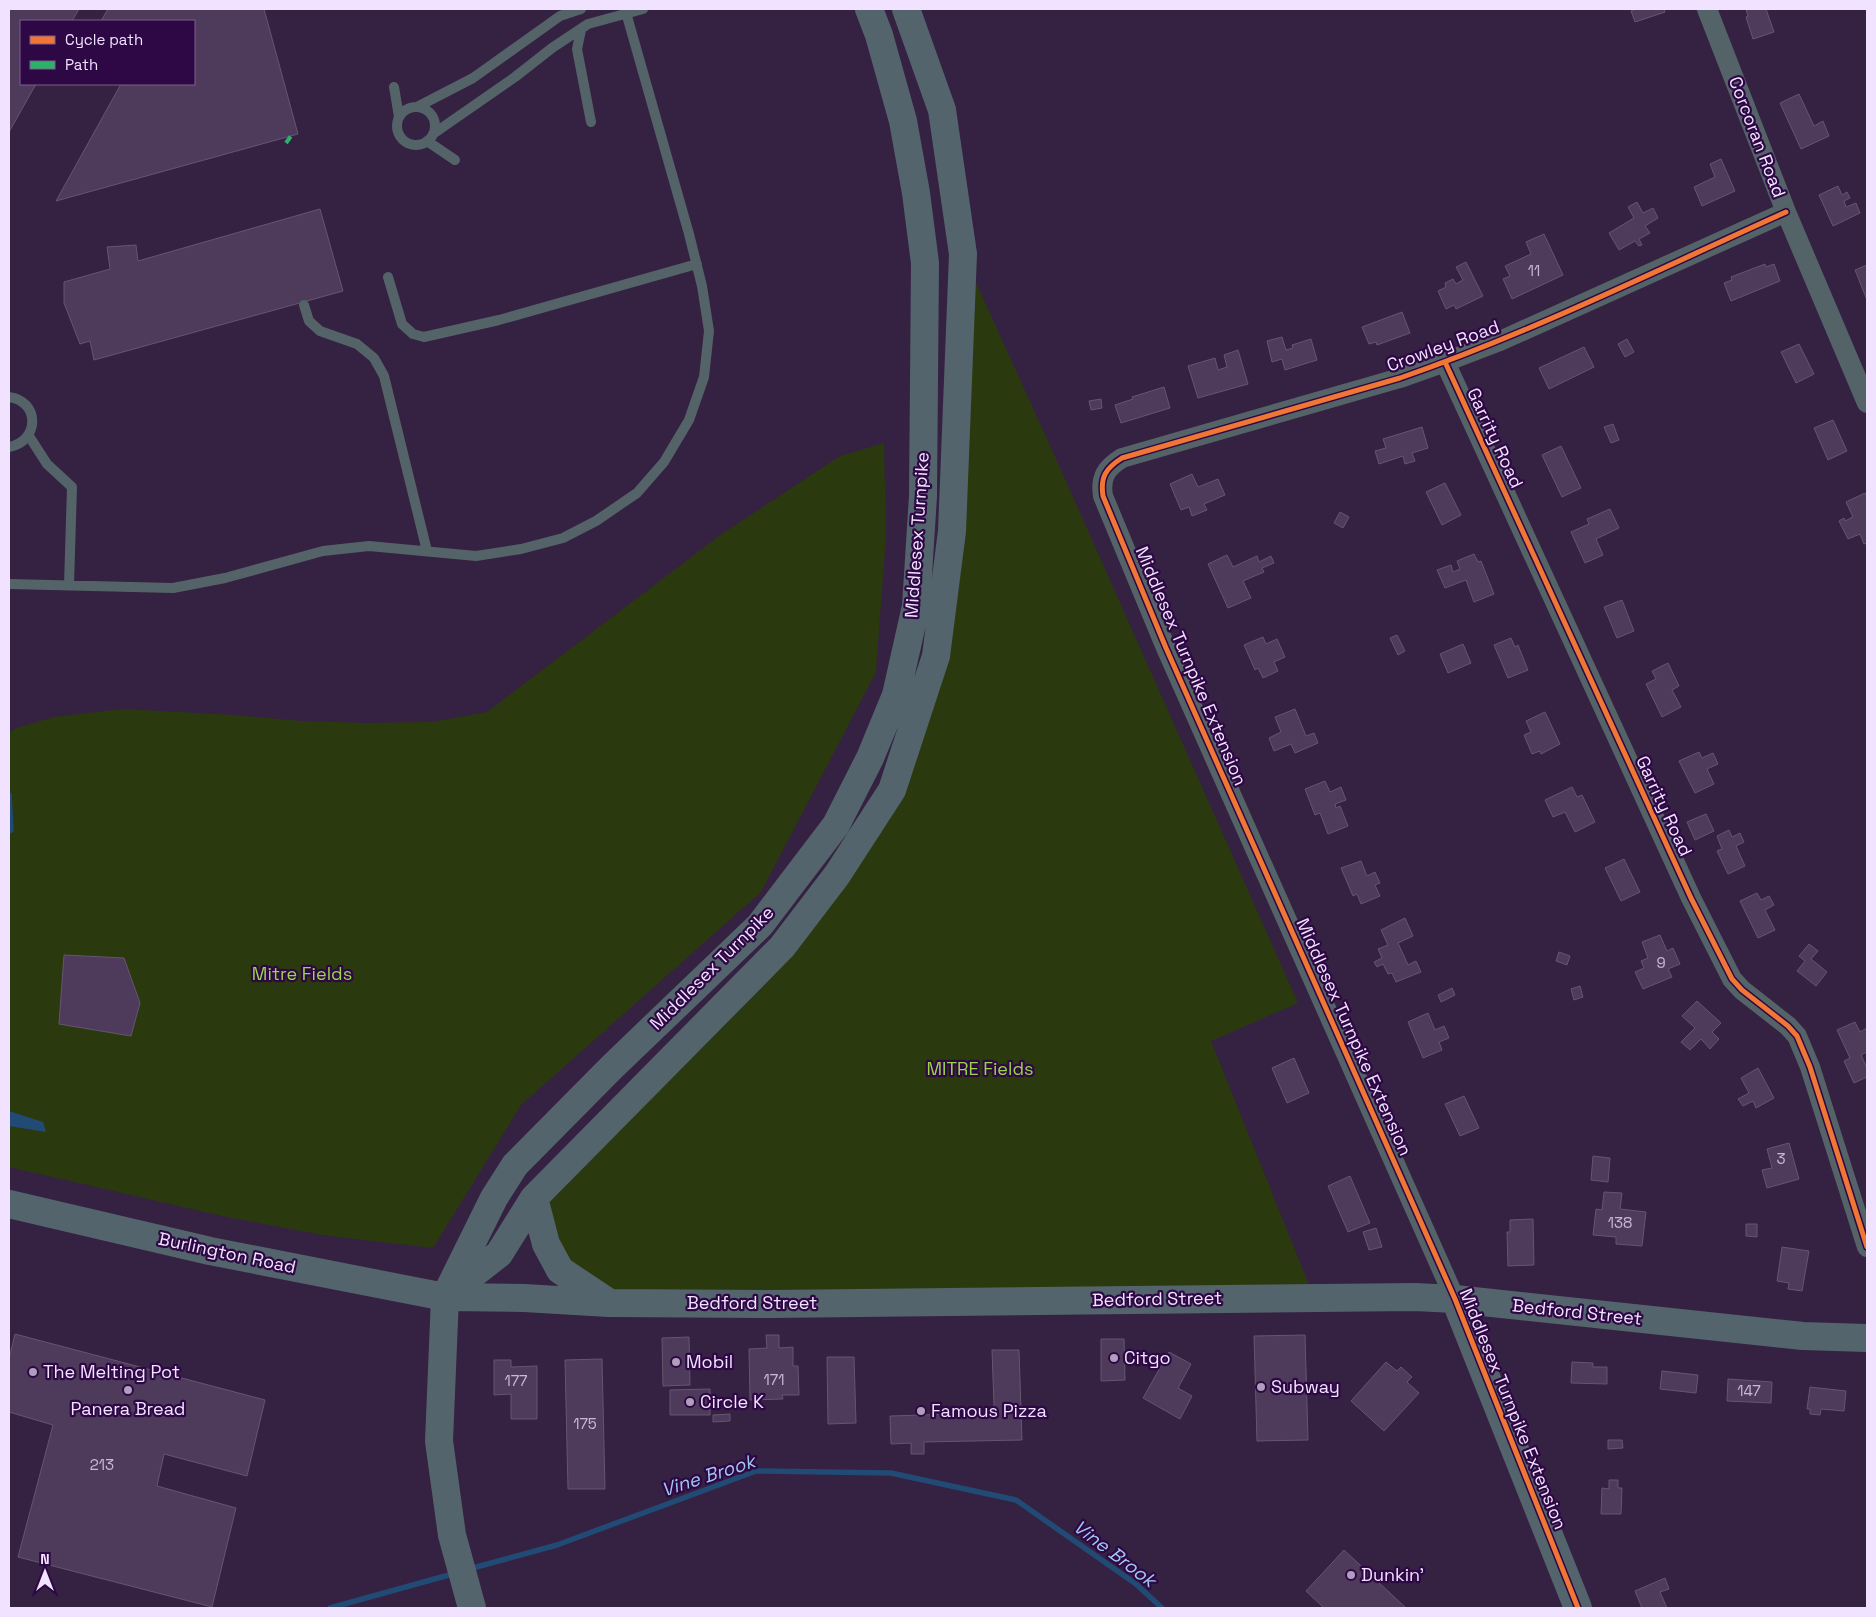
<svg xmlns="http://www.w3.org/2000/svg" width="1876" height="1617" viewBox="0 0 1876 1617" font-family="'Space Grotesk',sans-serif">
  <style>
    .green { fill: #2b3a0e }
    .water { fill: #214a74 }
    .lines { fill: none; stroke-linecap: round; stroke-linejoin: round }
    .stream { stroke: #214a74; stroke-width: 5.5 }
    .building { fill: #4e3b5b; stroke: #655571 }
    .lane { stroke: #546367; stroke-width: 10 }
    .street { stroke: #546367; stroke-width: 20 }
    .secondary { stroke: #54646c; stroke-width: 28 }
    .quiet { stroke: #2db169; stroke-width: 4; stroke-dasharray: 8 4; stroke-linecap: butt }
    .cycleway-casing { stroke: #2e0844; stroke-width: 8 }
    .cycleway { stroke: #f07635; stroke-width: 5 }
    .poi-dot { fill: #af9ebd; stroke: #2e0844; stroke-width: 2 }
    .labels { text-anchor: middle; stroke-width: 4.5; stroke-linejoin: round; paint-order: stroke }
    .number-label { font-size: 15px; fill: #c8b8d6 }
    .street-label { font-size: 18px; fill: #f1e2ff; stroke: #2e0844 }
    .park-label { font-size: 18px; fill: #9bd44a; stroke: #2e0844 }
    .poi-label { font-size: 18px; fill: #f1e2ff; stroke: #2e0844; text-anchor: start }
    .water-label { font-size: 19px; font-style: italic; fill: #a1c8f0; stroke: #2e0844 }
  </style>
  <rect width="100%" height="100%" fill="#352142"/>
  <!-- green -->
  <path class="green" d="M963 254 1057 461 1298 1003 1211 1041 1314 1297 609 1303 560 1270 534 1198 781 947 892 790 936 656Z
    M884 443 886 535 876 672 761 892 521 1105 433 1248 322 1235 222 1216 9 1167V733L16 728 54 717 122 709 234 715 301 721 365 723 432 722 487 712 719 536 840 456Z"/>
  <!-- water -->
  <path class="water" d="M9 1111 43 1122 46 1132 9 1126Z"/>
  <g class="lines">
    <!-- stream -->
    <path class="stream" d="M9 831 11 830 9 795
      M469 1569 557 1545 756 1471 891 1473 1016 1500 1136 1584 1162 1608
      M330 1608 456 1573"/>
  </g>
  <!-- building -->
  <path class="building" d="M9 9H79L72 21H21V84H36L9 132Z
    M108 9H264L298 134 56 201 121 84H194V21H101Z
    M1636 9H1664L1665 12 1635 22 1631 11Z
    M1746 9H1766L1774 32 1753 39 1746 17 1748 16Z
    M1799 94 1814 126 1823 121 1829 136 1801 149 1780 103Z
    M1721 159 1735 191 1702 206 1694 187 1715 177 1710 164Z
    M1838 186 1842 195 1847 192 1850 198 1844 201 1846 207 1856 203 1860 213 1833 226 1819 195Z
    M1637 202 1643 213 1653 208 1658 218 1645 226 1650 233 1639 239 1642 245 1639 246 1635 241 1619 250 1609 233 1634 218 1628 207Z
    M320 209 343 291 94 360 90 341 80 344 64 303V282L110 269 107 247 136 245 138 261Z
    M1544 234 1563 275 1512 299 1503 279 1510 276 1505 266 1531 254 1526 242Z
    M1466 262 1483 296 1456 309 1454 305 1446 309 1438 291 1446 287 1445 283 1453 279 1456 284 1463 280 1456 267Z
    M1765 264 1766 267 1774 264 1780 281 1731 301 1724 283 1732 280 1731 277Z
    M1867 265V300L1855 270Z
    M1402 312 1410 333 1377 345 1376 342 1369 344 1362 327Z
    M1282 337 1286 350 1293 348 1292 345 1311 339 1317 360 1285 370 1282 359 1272 362 1267 341Z
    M1627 339 1634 352 1625 357 1618 344Z
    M1799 344 1814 374 1796 383 1781 352Z
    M1584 347 1594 367 1549 389 1539 368Z
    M1238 350 1248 384 1198 398 1188 366 1215 358 1218 370 1227 367 1224 355Z
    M1164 387 1170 408 1121 423 1115 405 1133 399 1132 397Z
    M1101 399 1102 408 1091 410 1089 401Z
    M1833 420 1847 451 1828 460 1814 428Z
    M1613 424 1619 440 1611 443 1604 427Z
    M1422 427 1428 448 1412 453 1415 461 1405 464 1403 456 1379 464 1375 451 1386 448 1383 439Z
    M1561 446 1581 488 1562 497 1542 455Z
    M1192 474 1198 487 1218 479 1225 495 1204 504 1207 510 1192 516 1189 507 1181 510 1170 484Z
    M1445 483 1461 515 1442 525 1426 492Z
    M1865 493 1867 497V543L1864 544 1860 534 1848 539 1839 521 1844 518 1845 521 1853 517 1846 502Z
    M1610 509 1619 528 1596 539 1603 555 1585 563 1571 532 1589 524 1587 519Z
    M1340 512 1349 517 1343 528 1334 523Z
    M1474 554 1478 562 1481 561 1494 594 1474 602 1466 580 1445 588 1437 570 1451 565 1453 572 1460 569 1457 561Z
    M1227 555 1233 567 1257 556 1259 562 1271 556 1274 563 1262 568 1264 572 1243 581 1251 598 1228 608 1208 564Z
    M1622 600 1634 631 1617 638 1604 607Z
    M1397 635 1405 651 1398 655 1390 638Z
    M1263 637 1266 644 1277 639 1285 657 1274 662 1278 671 1263 678 1258 668 1255 670 1244 645Z
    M1511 638 1515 647 1518 645 1528 670 1508 678 1494 645Z
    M1463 644 1471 663 1448 673 1440 654Z
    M1668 663 1679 686 1672 690 1681 707 1662 717 1646 684 1656 679 1652 671Z
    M1295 709 1306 736 1314 733 1318 743 1295 753 1291 744 1274 751 1269 738 1281 732 1275 717Z
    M1545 712 1560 744 1541 754 1540 751 1532 754 1524 735 1531 732 1526 721Z
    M1699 752 1702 758 1713 753 1718 764 1707 769 1714 784 1695 793 1679 761Z
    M1325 781 1330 792 1341 787 1346 800 1335 804 1336 808 1340 806 1348 826 1328 834 1320 813 1315 815 1305 789Z
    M1572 787 1577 797 1582 795 1595 822 1575 832 1565 812 1553 817 1545 800Z
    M1706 814 1714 831 1695 840 1687 822Z
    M1729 830 1732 837 1740 833 1744 842 1736 846 1745 866 1728 874 1717 851 1722 849 1717 836Z
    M1624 859 1640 892 1621 901 1605 868Z
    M1361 861 1367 876 1375 872 1380 883 1375 885 1380 896 1361 904 1357 894 1353 896 1341 868Z
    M1757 893 1761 900 1769 896 1774 905 1765 910 1775 930 1758 938 1740 901Z
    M1405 918 1413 936 1398 943 1408 965 1416 961 1421 972 1396 982 1392 973 1388 974 1383 964 1377 967 1374 962 1382 958 1378 949 1388 945 1381 930Z
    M1660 935 1667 951 1673 948 1680 964 1668 969 1672 977 1643 989 1635 972 1644 968 1641 961 1648 958 1642 942Z
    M1809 944 1818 951 1811 959 1827 972 1816 986 1797 971 1805 961 1799 956Z
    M1559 952 1570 956 1567 965 1556 961Z
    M64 955 124 958 140 1003 131 1036 59 1024Z
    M1580 986 1583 997 1574 1000 1571 989Z
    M1452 988 1455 995 1441 1002 1438 995Z
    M1697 1001 1721 1023 1712 1032 1719 1039 1710 1049 1701 1039 1690 1050 1681 1042 1695 1028 1682 1016Z
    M1428 1013 1435 1030 1444 1026 1449 1038 1439 1042 1442 1050 1423 1058 1408 1022Z
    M1855 1022 1860 1032 1867 1028V1052L1861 1055 1867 1068V1077L1854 1083 1844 1061 1850 1058 1837 1030Z
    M1294 1058 1309 1093 1287 1103 1272 1068Z
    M1758 1068 1774 1098 1756 1108 1753 1101 1743 1106 1738 1099 1749 1093 1741 1078Z
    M1464 1096 1479 1128 1460 1136 1445 1104Z
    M1789 1143 1799 1179 1767 1188 1762 1170 1772 1168 1767 1149Z
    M1593 1156 1610 1158 1608 1182 1591 1180Z
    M1350 1176 1370 1223 1348 1232 1328 1186Z
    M1604 1192 1622 1193 1620 1209 1646 1212 1642 1246 1616 1244V1237L1593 1235 1596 1209 1602 1210Z
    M1533 1219 1534 1265 1508 1266 1507 1232H1510V1220Z
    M1746 1224H1757V1237L1746 1236Z
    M1376 1228 1382 1247 1369 1250 1363 1232Z
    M1782 1247 1809 1251 1802 1291 1788 1289 1789 1283 1777 1281Z
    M15 1334 265 1400 247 1476 164 1454 157 1486 236 1508 212 1607 18 1557 53 1425 9 1412V1359Z
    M766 1335H779V1348L793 1347V1366H798L799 1395H782L783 1399 750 1400 749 1349 767 1348Z
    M1305 1335 1308 1440 1257 1441 1254 1336Z
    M689 1337 690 1385 663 1386 662 1338Z
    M1101 1339H1124L1125 1380 1101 1381Z
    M992 1350H1019L1022 1440 924 1442V1454H911V1443L891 1444 890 1416 956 1414V1418L982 1417 994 1405Z
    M1169 1352 1191 1364 1178 1388 1192 1396 1180 1419 1143 1398Z
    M827 1357H854L856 1423 828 1424Z
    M602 1359 605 1489H568L565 1360Z
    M494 1360H511V1367L537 1366V1419H511V1394L494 1395Z
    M1386 1362 1397 1371 1401 1367 1412 1377 1407 1382 1419 1393 1384 1431 1351 1401Z
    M1572 1362 1593 1363V1367H1607V1384L1571 1383Z
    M1662 1371 1698 1375 1696 1393 1660 1389Z
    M1728 1379 1772 1382 1771 1403 1727 1401Z
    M1810 1387 1846 1391 1844 1411 1821 1409 1820 1415 1810 1414V1409H1807Z
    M710 1389V1415H670V1390Z
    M730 1414V1421L713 1422V1415Z
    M1608 1440H1622L1623 1448 1608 1449Z
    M1609 1480H1618V1488H1622L1621 1514H1601L1602 1488 1609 1489Z
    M1344 1550 1406 1608H1324L1306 1591Z
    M1665 1578 1669 1589 1660 1592 1667 1608H1642L1635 1591Z"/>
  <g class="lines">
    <!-- lane -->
    <path class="lane" d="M581 30 577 49 591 122
      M394 87 399 117
      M417 107 473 78 560 16 581 9
      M397 126a19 19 0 1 1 38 0a19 19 0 1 1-38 0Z
      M433 134 515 77 552 48 588 24 643 9
      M427 141 455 160
      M388 277 402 324 413 334 424 337 499 320 697 264
      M304 305 309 321 320 331 357 344 374 358 384 376 427 551
      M9 397C40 401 40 441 9 447
      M29 436 47 464 72 487 69 585
      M9 584 173 588 225 578 323 551 369 546 476 556 521 549 563 538 596 521 637 493 664 462 689 420 704 377 709 331 702 286 689 234 625 9"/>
    <!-- street -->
    <path class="street" d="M1707 9 1786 212 1867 403
      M1445 362 1691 898 1732 979 1742 990 1788 1026 1797 1036 1810 1067 1867 1247
      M1455 1299 1166 648 1103 496C1100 477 1106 468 1122 458L1400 378 1445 362 1500 341 1786 212"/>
    <!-- secondary -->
    <path class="secondary" d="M534 1198 546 1244 560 1270 608 1302
      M9 1204 210 1251 445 1297 524 1298 609 1303 771 1304 1415 1297 1455 1299 1803 1336 1867 1338
      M454 1289 499 1254 534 1198 782 947 837 875 892 790 936 656 952 531 963 254 942 110 906 9
      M1455 1299 1578 1608
      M472 1608 452 1535 439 1441 445 1297 494 1198 515 1165 612 1067 760 925 836 825 870 758 896 695 916 606 923 496 925 263 916 193 903 121 879 35 869 9"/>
    <!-- quiet -->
    <path class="quiet" d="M286 143 291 136"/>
    <defs>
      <path id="cycleway" d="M1445 362 1691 898 1732 979 1742 990 1788 1026 1797 1036 1810 1067 1867 1247
        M1578 1608 1455 1299 1166 648 1103 496C1100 477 1106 468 1122 458L1400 378C1533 332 1659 269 1786 212"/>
    </defs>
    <!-- cycleway casing -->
    <use href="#cycleway" class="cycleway-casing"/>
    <!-- cycleway -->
    <use href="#cycleway" class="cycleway"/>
  </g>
  <!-- markers -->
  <g class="poi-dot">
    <circle cx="1114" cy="1358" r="5"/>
    <circle cx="676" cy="1362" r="5"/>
    <circle cx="33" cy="1372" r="5"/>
    <circle cx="1261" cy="1387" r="5"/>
    <circle cx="128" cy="1390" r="5"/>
    <circle cx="690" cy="1402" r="5"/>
    <circle cx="921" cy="1411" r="5"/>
    <circle cx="1351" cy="1575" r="5"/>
  </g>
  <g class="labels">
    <!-- number labels -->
    <g class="number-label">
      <text x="1534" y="276">11</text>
      <text x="1661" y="968">9</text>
      <text x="1781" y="1164">3</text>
      <text x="1620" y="1228">138</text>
      <text x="774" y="1385">171</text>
      <text x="516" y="1386">177</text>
      <text x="1749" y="1396">147</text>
      <text x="585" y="1429">175</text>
      <text x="102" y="1470">213</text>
    </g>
    <!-- street labels -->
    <g class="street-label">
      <text transform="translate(1757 137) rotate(69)" y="6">Corcoran Road</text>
      <text transform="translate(1443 346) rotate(-20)" y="6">Crowley Road</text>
      <text transform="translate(1495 438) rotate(65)" y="6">Garrity Road</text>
      <text transform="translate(917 535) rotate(-86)" y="6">Middlesex Turnpike</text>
      <text transform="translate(1191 666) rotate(67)" y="6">Middlesex Turnpike Extension</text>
      <text transform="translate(1664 806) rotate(65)" y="6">Garrity Road</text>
      <text transform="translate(712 968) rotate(-45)" y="6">Middlesex Turnpike</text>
      <text transform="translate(1354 1037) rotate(66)" y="6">Middlesex Turnpike Extension</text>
      <text transform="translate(227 1253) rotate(12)" y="6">Burlington Road</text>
      <text transform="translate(1157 1299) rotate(-1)" y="6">Bedford Street</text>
      <text x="752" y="1309">Bedford Street</text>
      <text transform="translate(1577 1312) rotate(6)" y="6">Bedford Street</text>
      <text transform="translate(1513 1409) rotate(68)" y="6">Middlesex Turnpike Extension</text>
    </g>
    <!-- park labels -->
    <g class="park-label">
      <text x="302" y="980">Mitre Fields</text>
      <text x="980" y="1075">MITRE Fields</text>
    </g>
    <!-- poi labels -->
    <g class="poi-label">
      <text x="1124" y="1364">Citgo</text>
      <text x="686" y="1368">Mobil</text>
      <text x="43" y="1378">The Melting Pot</text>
      <text x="1271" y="1393">Subway</text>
      <text x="700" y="1408">Circle K</text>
      <text x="128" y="1415" text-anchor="middle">Panera Bread</text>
      <text x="931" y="1417">Famous Pizza</text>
      <text x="1361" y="1581">Dunkin'</text>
    </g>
    <!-- water labels -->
    <g class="water-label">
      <text transform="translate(708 1475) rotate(-18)" y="7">Vine Brook</text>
      <text transform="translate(1115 1553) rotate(37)" y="7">Vine Brook</text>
    </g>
  </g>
  <!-- border -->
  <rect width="1876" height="1617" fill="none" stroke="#f1e2ff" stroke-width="20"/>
  <!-- legend -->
  <rect x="20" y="20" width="175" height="65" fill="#2e0844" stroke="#7c5f8f"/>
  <rect x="30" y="36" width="25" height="8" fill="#f07635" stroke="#7c5f8f"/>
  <text x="65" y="45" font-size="15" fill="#f1e2ff">Cycle path</text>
  <rect x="30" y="61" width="25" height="8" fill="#2db169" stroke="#7c5f8f"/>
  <text x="65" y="70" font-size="15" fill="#f1e2ff">Path</text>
  <!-- north arrow -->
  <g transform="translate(45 1572)" stroke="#2e0844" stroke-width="4" paint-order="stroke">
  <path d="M0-4L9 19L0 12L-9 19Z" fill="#f1e2ff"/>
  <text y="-8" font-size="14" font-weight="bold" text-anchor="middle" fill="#f1e2ff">N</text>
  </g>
</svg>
